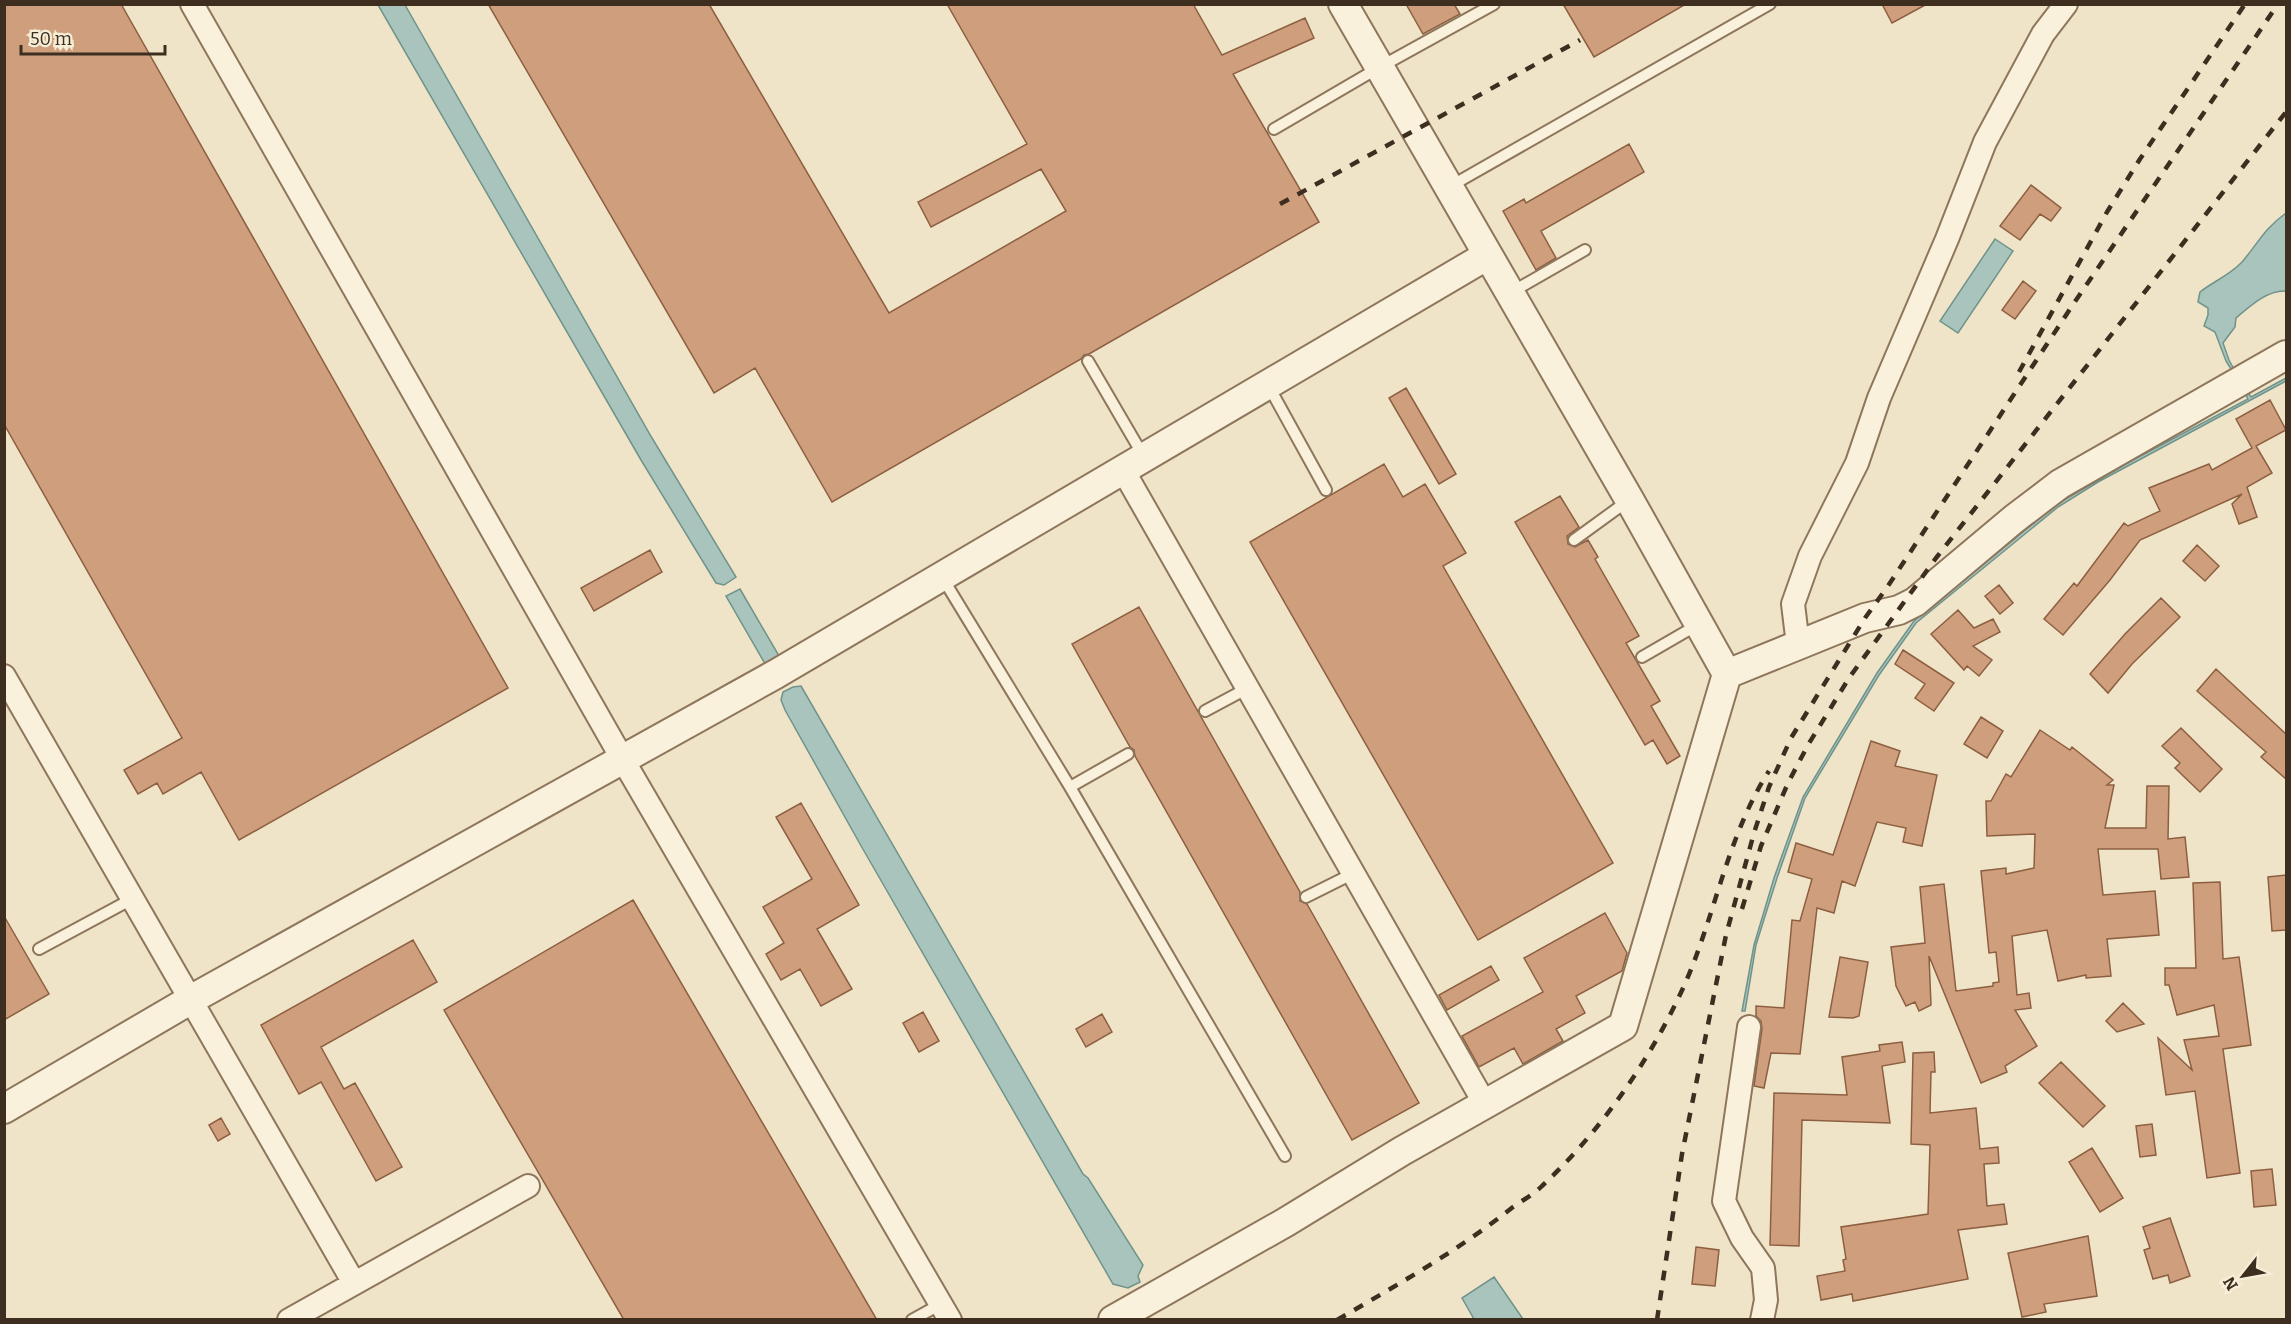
<svg xmlns="http://www.w3.org/2000/svg" width="2291" height="1324" viewBox="0 0 2291 1324" font-family="Bitter,serif">
  <style>
    .water { fill: #a9c4bc; stroke: #6f938a; stroke-width: 1.5 }
    .building { fill: #cf9f7d; stroke: #8d5f41; stroke-width: 1.5 }
    .lines { fill: none; stroke-linecap: round; stroke-linejoin: round }
    .service-casing { stroke: #8d765c; stroke-width: 14 }
    .minor-casing { stroke: #8d765c; stroke-width: 26 }
    .tertiary-casing { stroke: #8d765c; stroke-width: 32 }
    .service { stroke: #faf1dc; stroke-width: 10 }
    .minor { stroke: #faf1dc; stroke-width: 22 }
    .tertiary { stroke: #faf1dc; stroke-width: 28 }
    .rail { stroke: #3d2e20; stroke-width: 4.5; stroke-dasharray: 10 10; stroke-linecap: butt }
  </style>
  <rect width="100%" height="100%" fill="#f0e4c8"/>
  <!-- water -->
  <path class="water" d="M378 5H405L652 438 736 577 724 585 716 583 641 460Z
    M2286 213V291C2267 290 2250 306 2236 318L2235 327 2223 343 2229 360 2236 373 2234 374 2226 361 2215 332 2204 326 2208 315V308L2198 302 2200 292C2214 281 2230 275 2242 262 2259 242 2264 229 2286 213Z
    M1995 239 2013 251 1958 333 1940 321Z
    M2286 378V381L2098 482 2058 507 1916 623 1879 675 1805 798 1777 878 1756 945 1745 1011H1742L1754 945 1774 878 1803 797 1877 673 1914 621 2057 504 2131 461 2248 399 2245 393 2247 391 2251 397Z
    M740 589 782 661 768 669 726 596Z
    M801 686 1083 1174 1088 1178 1143 1265 1138 1276 1140 1282 1128 1288 1113 1284 860 844 785 710 781 700 783 692 793 687Z
    M1494 1277 1523 1319H1474L1462 1298Z"/>
  <!-- building -->
  <path class="building" d="M4 4H121L508 688 239 840 201 772 163 794 157 783 138 794 124 770 182 738 4 424Z
    M488 4H709L889 313 1066 211 1041 169 931 227 918 202 1027 144 947 4H1193L1222 55 1305 18 1314 38 1233 74 1319 222 1089 354 1084 355 1081 359 832 502 755 368 714 393Z
    M1406 4H1454L1460 14 1423 34Z
    M1563 4H1686L1594 57Z
    M1882 4H1927L1892 23Z
    M1629 144 1644 172 1541 231 1556 258 1536 270 1503 211 1524 199 1526 203Z
    M2031 185 2061 208 2051 221 2040 214 2020 240 2000 226Z
    M2023 281 2036 291 2015 319 2002 310Z
    M1406 388 1456 474 1439 484 1389 398Z
    M2270 400 2286 430 2256 446 2272 473 2247 487 2257 517 2239 524 2232 504 2242 494 2140 540 2110 580 2063 635 2044 619 2074 583 2077 586 2124 523 2128 526 2160 511 2149 488 2209 464 2212 470 2252 448 2236 419Z
    M1384 464 1403 497 1425 484 1466 553 1443 566 1613 863 1478 940 1250 542Z
    M1560 496 1579 527 1567 536 1568 544 1575 547 1588 540 1598 557 1595 559 1639 636 1626 643 1660 701 1651 706 1680 756 1667 764 1653 740 1645 745 1515 522Z
    M2197 545 2219 566 2205 581 2183 561Z
    M650 550 662 572 594 611 581 588Z
    M1999 585 2013 603 2000 614 1985 596Z
    M2161 598 2180 617 2132 664 2108 693 2090 674 2125 634Z
    M1139 607 1300 892V901L1307 904 1419 1103 1352 1140 1135 756 1134 750 1130 747 1072 644Z
    M1958 610 1974 628 1993 619 2000 632 1973 646 1992 660 1979 676 1967 666 1964 670 1931 634Z
    M1903 650 1954 683 1934 711 1915 698 1925 684 1895 664Z
    M2216 669 2286 734V779L2261 757 2266 752 2197 691Z
    M1981 717 2003 731 1987 758 1964 744Z
    M2181 728 2222 769 2200 792 2175 768 2180 763 2162 746Z
    M2040 730 2070 750 2072 747 2113 780 2107 785H2114L2105 828H2146L2147 786H2169L2168 839 2185 837 2189 877 2161 879 2158 849H2098L2103 895 2155 891 2159 935 2107 939 2111 976 2086 978V975L2058 981 2047 930 2012 936 2017 995 2029 993 2031 1008 2015 1010 2037 1046 2005 1066 2007 1072 1981 1083 1929 956 1931 1005 1919 1011 1915 1002 1906 1006 1896 986 1891 947 1925 943 1920 887 1944 884 1956 991 1993 986V983L1999 982 1996 952 1989 953 1981 871 2006 868V874L2034 868 2035 834 1987 836 1986 801H1991L2006 774 2011 777Z
    M1871 741 1900 751 1895 766 1937 775 1922 846 1903 842 1906 828 1877 822 1855 886 1842 881 1834 913 1817 908 1800 1054 1771 1053 1764 1088 1754 1086 1762 1029 1761 1021 1756 1016V1006L1784 1008 1792 920 1800 921 1812 879 1788 872 1796 843 1833 855Z
    M801 803 859 905 817 929 852 989 821 1006 800 969 781 980 766 954 784 943 763 907 812 879 776 817Z
    M2286 875V930L2272 931 2268 877Z
    M2220 882 2223 959 2239 957 2251 1045 2223 1049 2240 1173 2207 1178 2195 1091 2166 1095 2158 1038 2192 1070 2184 1040 2219 1036 2214 1005 2177 1015 2169 985H2165V968H2196L2193 883Z
    M633 900 877 1320H624L444 1010Z
    M1605 913 1627 953 1622 971 1576 996 1585 1013 1556 1029 1563 1041 1523 1064 1514 1048 1479 1067 1462 1036 1543 992 1524 958Z
    M4 916 49 994 4 1020Z
    M413 940 437 982 321 1047 344 1089 355 1083 402 1167 376 1181 321 1082 299 1094 261 1025Z
    M1840 957 1868 962 1859 1016 1853 1018 1829 1017Z
    M1491 966 1499 980 1447 1010 1439 995Z
    M2123 1003 2144 1024 2117 1032 2106 1021Z
    M923 1012 939 1041 919 1052 903 1023Z
    M1102 1014 1112 1032 1086 1047 1076 1029Z
    M1902 1042 1905 1062 1882 1066 1890 1123 1802 1120 1799 1246 1770 1245 1774 1093 1847 1095 1842 1057 1880 1051 1879 1045Z
    M1934 1052 1935 1072H1931L1930 1113 1976 1108 1980 1149 1998 1147 1999 1163 1984 1164 1987 1206 2004 1204 2007 1224 1958 1230 1968 1279 1853 1301 1852 1294 1821 1300 1817 1276 1845 1271 1843 1260 1846 1259 1841 1227 1928 1214 1930 1145 1911 1144 1913 1053Z
    M2061 1062 2105 1106 2083 1127 2039 1083Z
    M221 1118 230 1134 218 1141 209 1125Z
    M2152 1124 2156 1155 2140 1157 2136 1126Z
    M2092 1148 2123 1198 2100 1212 2069 1162Z
    M2272 1169 2276 1205 2254 1207 2251 1171Z
    M2170 1218 2190 1276 2170 1283 2168 1275 2153 1279 2144 1250 2150 1248 2143 1227Z
    M2088 1236 2097 1296 2044 1304 2046 1312 2022 1317 2008 1253Z
    M1696 1247 1719 1250 1715 1286 1692 1284Z"/>
  <g class="lines">
    <defs>
      <path id="service" d="M1274 129 1380 67 1494 4
        M1449 187 1770 4
        M1510 293 1585 250
        M1088 361 1144 457
        M1268 385 1326 490
        M1574 540 1629 500
        M942 577 1070 787 1285 1156
        M1642 657 1699 624
        M1205 711 1248 688
        M1070 787 1128 754
        M1306 897 1354 873
        M39 949 132 899
        M912 1320 941 1304"/>
      <path id="minor" d="M192 4 623 760 950 1320
        M1123 470 1485 1104
        M1798 645 1793 604 1810 556 1857 463 1879 398 1947 239 1985 142 2043 34 2066 4
        M4 676 354 1283
        M1749 1027 1724 1201 1742 1238 1763 1268 1766 1300 1762 1320
        M289 1320 528 1186"/>
      <path id="tertiary" d="M1727 674 1865 618 1899 610 1915 602 2014 519 2060 484 2286 355
        M4 1109 190 1000 776 674 1488 255
        M1113 1320 1286 1222 1402 1151 1623 1026 1727 674 1629 499 1343 4"/>
    </defs>
    <!-- service casing -->
    <use href="#service" class="service-casing"/>
    <!-- minor casing -->
    <use href="#minor" class="minor-casing"/>
    <!-- tertiary casing -->
    <use href="#tertiary" class="tertiary-casing"/>
    <!-- service -->
    <use href="#service" class="service"/>
    <!-- minor -->
    <use href="#minor" class="minor"/>
    <!-- tertiary -->
    <use href="#tertiary" class="tertiary"/>
    <!-- rail -->
    <path class="rail" d="M1280 204 1580 40
      M2019 372 2107 212 2140 159 2245 4
      M1742 909 1761 846 1788 783 1808 745 1849 678 1936 558 2286 112
      M1337 1320C1397 1285 1459 1250 1513 1207 1523 1200 1534 1194 1542 1186 1601 1131 1651 1059 1684 986 1715 917 1727 836 1769 771
      M1657 1320 1682 1154 1726 935 1754 833 1769 787 1791 738 1865 618 1888 586 2074 303 2278 4"/>
  </g>
  <!-- border -->
  <rect width="2291" height="1324" fill="none" stroke="#3d2e20" stroke-width="12"/>
  <!-- north arrow -->
  <g transform="translate(2243 1276) rotate(239)" stroke="#f7eed8" stroke-width="4.5" paint-order="stroke">
  <path d="M0-4.5L10 22L0 15L-10 22Z" fill="#3d2e20"/>
  <text y="-9" font-size="16" font-weight="bold" text-anchor="middle" fill="#3d2e20">N</text>
  </g>
  <!-- scale -->
  <path d="M21 45v9h144v-9" fill="none" stroke="#3d2e20" stroke-width="3"/>
  <text x="30" y="45" font-size="18" fill="#3d2e20" stroke="#f7eed8" stroke-width="4.5" paint-order="stroke">50 m</text>
</svg>
